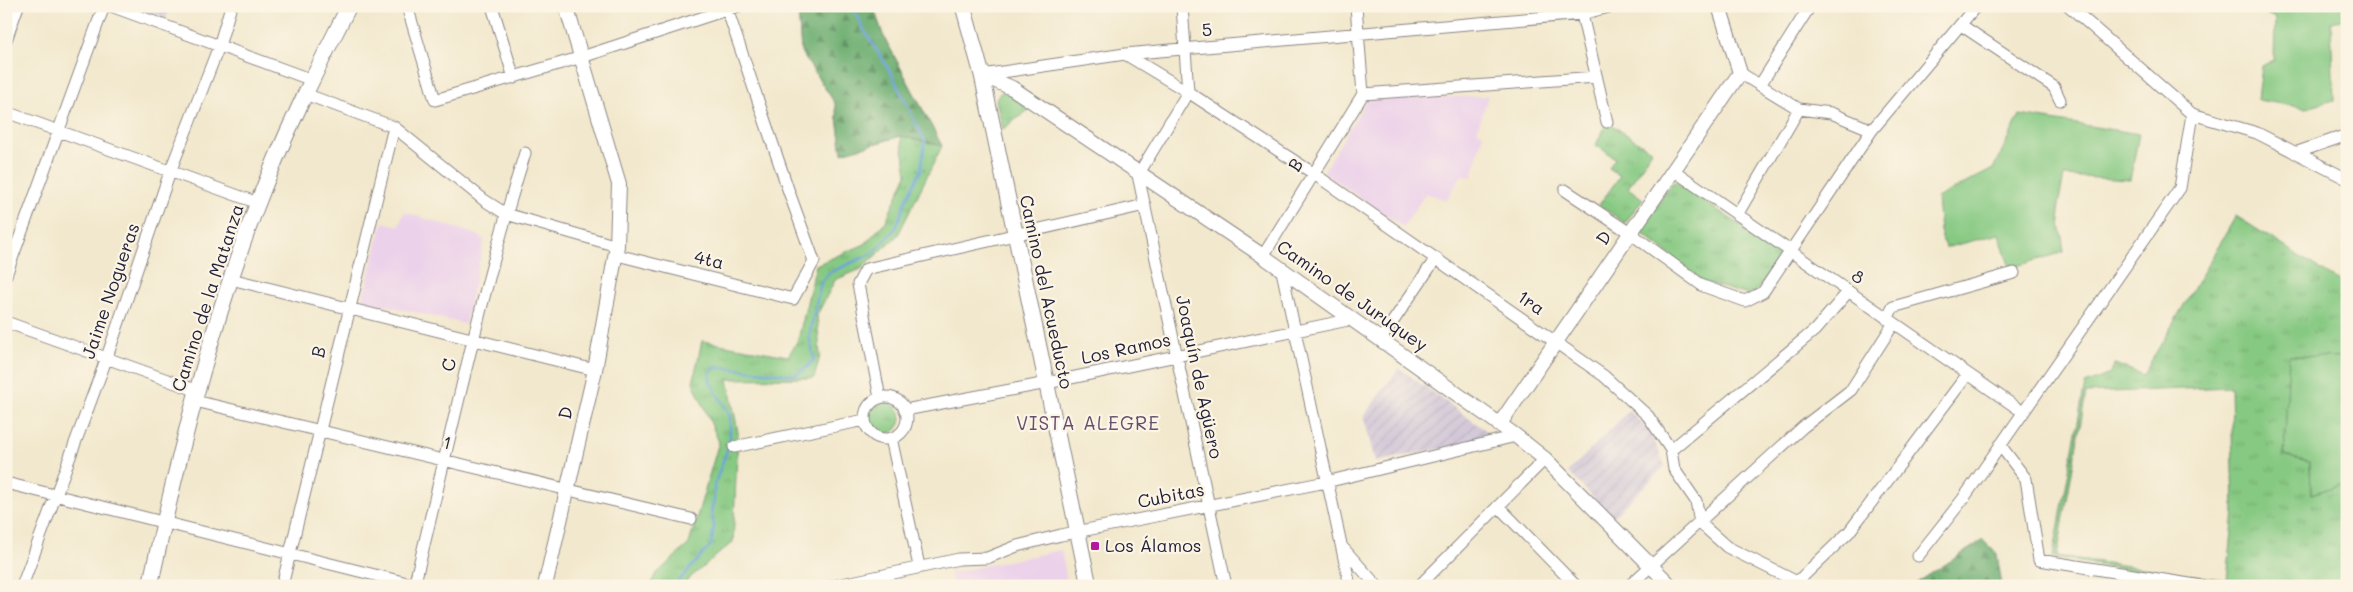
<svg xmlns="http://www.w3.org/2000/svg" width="2353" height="592" viewBox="0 0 2353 592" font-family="Mali,sans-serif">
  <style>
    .built { fill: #ecd1ea }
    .industrial { fill: url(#industrial-furrows) }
    .grass { fill: url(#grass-tufts); stroke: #54765e; fill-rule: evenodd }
    .forest { fill: url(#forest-firs); stroke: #476856 }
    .garden { fill: #86c982; stroke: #54765e }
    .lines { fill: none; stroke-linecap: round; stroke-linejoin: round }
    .stream { stroke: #6ca3da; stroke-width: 2.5 }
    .minor-casing { stroke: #8a8584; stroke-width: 13 }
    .tertiary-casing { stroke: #8a8584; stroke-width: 16 }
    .secondary-casing { stroke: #8a8584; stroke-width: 17 }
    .minor { stroke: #fff; stroke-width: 11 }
    .tertiary { stroke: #fff; stroke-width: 14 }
    .secondary { stroke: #fff; stroke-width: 15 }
    .poi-dot { fill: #b5179e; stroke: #fcf5e5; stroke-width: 2 }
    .labels { text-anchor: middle; stroke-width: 4.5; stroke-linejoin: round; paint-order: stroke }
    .street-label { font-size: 18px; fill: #22223b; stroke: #fcf5e5 }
    .poi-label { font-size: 18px; fill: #22223b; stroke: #fcf5e5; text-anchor: start }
    .neighbourhood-label { font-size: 19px; letter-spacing: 1px; fill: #65506d; stroke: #fcf5e5 }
  </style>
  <defs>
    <pattern id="industrial-furrows" width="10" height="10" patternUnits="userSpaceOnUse" patternTransform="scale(1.25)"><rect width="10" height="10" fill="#cbbfd5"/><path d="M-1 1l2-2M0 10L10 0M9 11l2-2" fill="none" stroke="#aea4b8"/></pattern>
    <pattern id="grass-tufts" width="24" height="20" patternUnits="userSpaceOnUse" patternTransform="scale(1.25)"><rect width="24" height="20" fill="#86c982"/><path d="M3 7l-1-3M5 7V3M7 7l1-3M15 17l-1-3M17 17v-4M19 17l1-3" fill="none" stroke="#73ac71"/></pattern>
    <pattern id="forest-firs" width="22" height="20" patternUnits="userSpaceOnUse" patternTransform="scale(1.25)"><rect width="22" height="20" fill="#6cad70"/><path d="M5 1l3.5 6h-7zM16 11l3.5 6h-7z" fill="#588c5d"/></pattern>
  </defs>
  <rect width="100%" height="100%" fill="#fcf5e5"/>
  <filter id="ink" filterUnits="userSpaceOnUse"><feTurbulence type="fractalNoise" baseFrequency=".02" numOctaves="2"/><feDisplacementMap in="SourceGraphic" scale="10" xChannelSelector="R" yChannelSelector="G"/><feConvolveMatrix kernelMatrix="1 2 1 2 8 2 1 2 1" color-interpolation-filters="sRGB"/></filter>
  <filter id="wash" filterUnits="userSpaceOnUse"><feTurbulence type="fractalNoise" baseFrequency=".0096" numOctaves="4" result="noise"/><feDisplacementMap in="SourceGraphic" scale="20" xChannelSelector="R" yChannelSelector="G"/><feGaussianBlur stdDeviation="1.12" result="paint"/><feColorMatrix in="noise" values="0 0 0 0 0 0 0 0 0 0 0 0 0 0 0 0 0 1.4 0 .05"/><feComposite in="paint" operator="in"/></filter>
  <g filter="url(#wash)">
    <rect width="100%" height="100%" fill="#f2e8cd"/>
    <!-- built -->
    <path class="built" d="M1488 96 1477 131 1483 134 1472 177 1462 175 1446 200 1426 193 1403 227 1323 172 1367 100Z
      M404 212 478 235 484 240 465 324 362 300 383 222 399 226Z
      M1061 550 1068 586H953L950 573Z"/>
    <!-- industrial -->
    <path class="industrial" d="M132 6H171L166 19Z
      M1399 368 1488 432 1483 440 1375 462 1364 416Z
      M1629 411 1650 431 1665 466 1613 517 1568 472Z"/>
    <!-- grass -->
    <path class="grass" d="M798 6H873L883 35 942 146 898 235 861 269 835 280 817 315 820 356 814 378 728 379 738 433 733 542 680 586H651L655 575 689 544 719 442 693 382 702 341 788 356 798 340 816 265 865 244 886 221 907 174 901 136 842 153 835 103 801 52Z
      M1006 92 1030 109 1003 129 996 100 1000 93Z
      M1607 122 1652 151 1628 188 1643 199 1625 223 1599 205 1620 176 1609 168 1615 158 1596 145Z
      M1676 182 1780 252 1781 256 1756 291 1748 295 1704 282 1642 233 1641 230 1672 183Z
      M2236 216 2347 286V357L2290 356 2284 456 2310 462 2311 494 2347 483V586H2229L2188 581 2053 557 2085 384 2110 374 2115 364 2143 375ZM2231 387 2234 512 2227 580 2057 556 2086 393Z
      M869 418a16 16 0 1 1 32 0a16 16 0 1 1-32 0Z"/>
    <!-- forest -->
    <path class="forest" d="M798 6H873L883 35 942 146 901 136 842 153 835 103 801 52Z
      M1983 540 1997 554 2002 586H1912Z"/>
    <!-- garden -->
    <path class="garden" d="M2258 6H2347V19L2331 22 2334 100 2306 108 2258 100 2262 66 2274 60 2275 18 2258 10Z
      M2020 115 2139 134 2130 180 2064 176 2058 205 2064 252 2010 268 1999 234 1945 248 1940 231 1937 198 1993 169Z
      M2289 356 2347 357V483L2311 494 2310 462 2284 456Z"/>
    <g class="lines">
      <!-- stream -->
      <path class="stream" d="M674 586 711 545 714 527 711 510 714 501V486L730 442V416L710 381V372L716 367 794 375 803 371 814 360 809 336 821 282 829 273 873 253 896 228 906 200 921 170 925 141 891 73 864 30 853 6"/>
    </g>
  </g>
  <g filter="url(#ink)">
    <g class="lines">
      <defs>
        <path id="minor" d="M111 6 312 80
          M407 6 435 100 582 57 738 6
          M492 6 514 78
          M1182 6 1188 92 1138 175 1226 586
          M1356 6 1363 94
          M1580 6 1607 122
          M2069 6 2192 114 2257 133 2347 179
          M1961 25 2054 87 2060 100
          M6 40 18 6
          M1125 54 1188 92 1313 173 1604 376 1648 416 1671 450 1674 469 1696 501 1700 523 1727 547 1797 582 1801 586
          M1740 73 1799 109 1831 113 1872 130
          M982 75 1125 54 1582 14 1613 6
          M1760 85 1810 6
          M305 94 394 127 484 200 506 214 617 246
          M1363 94 1596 77
          M6 112 258 203
          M2295 153 2347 135
          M1673 170 2023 412
          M1565 190 1630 233 1703 286 1745 301 1763 292 1872 130 1976 6
          M1737 215 1799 109
          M617 255 793 299 814 261 789 192 726 6
          M1263 256 1363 94
          M1282 271 1350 586
          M6 275 104 6
          M231 279 595 370
          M1887 319 1893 307 2014 273
          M6 322 198 391
          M1381 339 1436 258
          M865 418a21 21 0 1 1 42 0a21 21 0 1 1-42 0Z
          M880 398 858 284 866 269 1145 205
          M195 401 691 519
          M905 410 1047 383 1353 319
          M891 438 919 566
          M2000 445 2026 479 2039 560 2202 586
          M734 447 865 420
          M1671 450 1815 330 1848 292
          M6 483 419 586
          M1498 506 1576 586
          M1343 548 1377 586
          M1918 556 1963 499 2180 188 2192 114
          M1797 582 1849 532 1967 375
          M22 586 107 357 170 172 219 46 231 6
          M282 586 394 127
          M414 586C450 441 480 295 525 153
          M833 586 959 559 987 558 1017 546 1061 535 1326 482 1516 436
          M1419 586 1545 459
          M1629 586 1803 427 1851 390 1894 323"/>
        <path id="tertiary" d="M982 75 1012 88 1263 256 1516 436 1545 459 1671 586
          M1499 425 1740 73 1719 6
          M545 586 595 370 617 246 619 184 566 6"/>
        <path id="secondary" d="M963 6 982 75 1089 586
          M150 586C178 457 210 328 257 205 283 137 316 71 349 6"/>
      </defs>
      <!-- minor casing -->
      <use href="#minor" class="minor-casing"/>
      <!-- tertiary casing -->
      <use href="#tertiary" class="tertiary-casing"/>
      <!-- secondary casing -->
      <use href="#secondary" class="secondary-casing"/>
      <!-- minor -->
      <use href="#minor" class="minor"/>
      <!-- tertiary -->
      <use href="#tertiary" class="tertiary"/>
      <!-- secondary -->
      <use href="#secondary" class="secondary"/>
    </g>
  </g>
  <!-- markers -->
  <rect class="poi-dot" x="1090" y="541" width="10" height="10" rx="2.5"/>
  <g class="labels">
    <!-- street labels -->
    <g class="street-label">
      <text transform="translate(1207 30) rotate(-5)" y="6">5</text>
      <text transform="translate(1296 165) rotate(-58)" y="6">B</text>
      <text transform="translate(1604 238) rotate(-56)" y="6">D</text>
      <text transform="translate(709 260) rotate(13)" y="6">4ta</text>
      <text transform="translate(1858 277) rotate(35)" y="6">8</text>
      <text transform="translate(111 291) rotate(-71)" y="6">Jaime Nogueras</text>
      <text transform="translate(1046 292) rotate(78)" y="6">Camino del Acueducto</text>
      <text transform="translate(1352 296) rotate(35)" y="6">Camino de Juruquey</text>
      <text transform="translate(208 298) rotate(-72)" y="6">Camino de la Matanza</text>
      <text transform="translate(1531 303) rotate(35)" y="6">1ra</text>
      <text transform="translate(1126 349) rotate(-12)" y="6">Los Ramos</text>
      <text transform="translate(319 352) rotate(-77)" y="6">B</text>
      <text transform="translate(449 365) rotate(-77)" y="6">C</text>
      <text transform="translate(1199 377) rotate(78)" y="6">Joaquín de Agüero</text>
      <text transform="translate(566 413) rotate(-78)" y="6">D</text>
      <text transform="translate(447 443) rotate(14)" y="6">1</text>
      <text transform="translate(1171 496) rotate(-11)" y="6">Cubitas</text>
    </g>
    <!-- poi labels -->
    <g class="poi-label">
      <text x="1105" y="552">Los Álamos</text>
    </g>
    <!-- neighbourhood labels -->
    <g class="neighbourhood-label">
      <text x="1088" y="430">VISTA ALEGRE</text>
    </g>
  </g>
  <!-- margin -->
  <rect width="2353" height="592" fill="none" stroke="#fcf5e5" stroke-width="25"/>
</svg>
